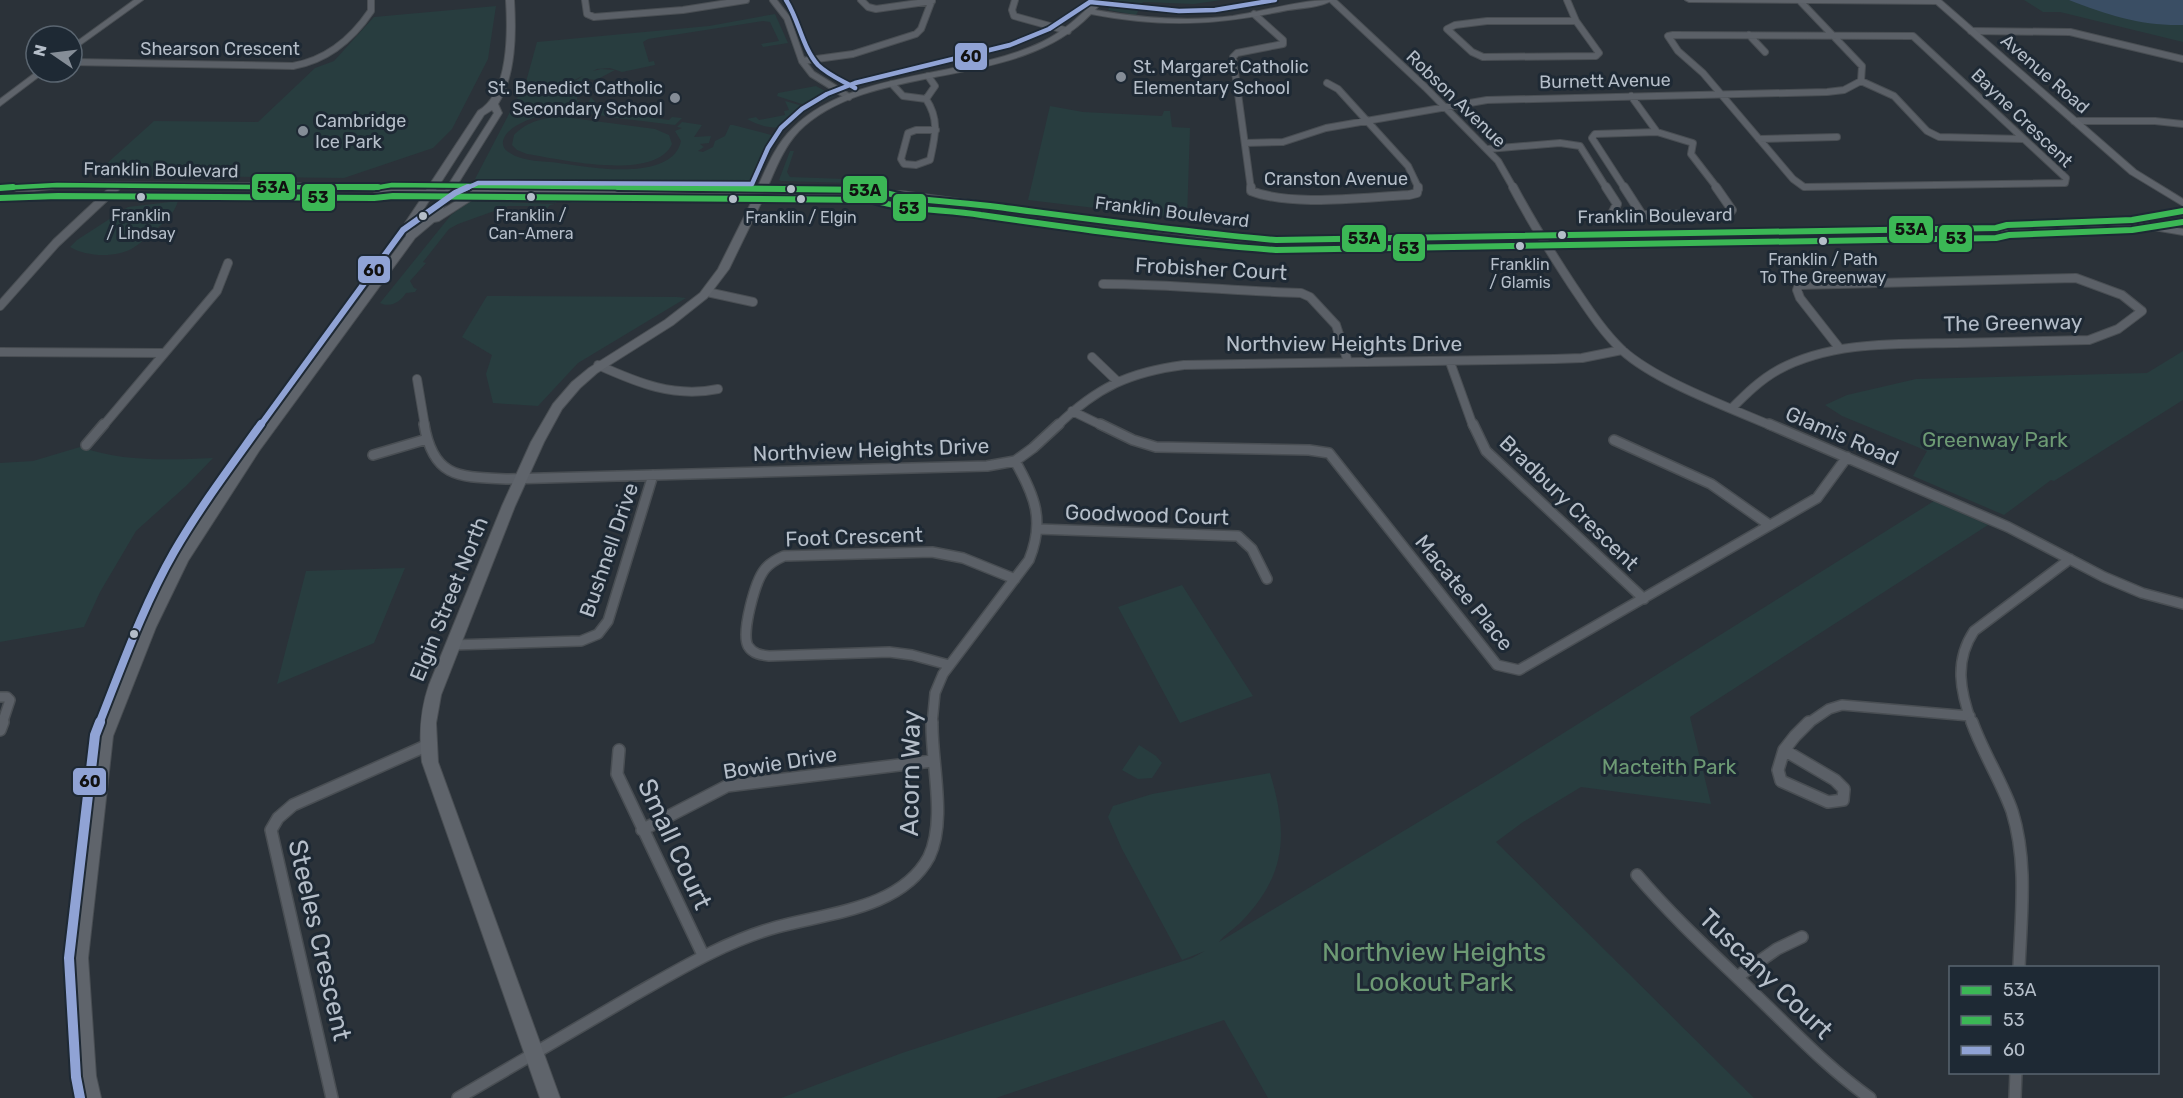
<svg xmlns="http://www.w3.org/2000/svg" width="2183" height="1098" viewBox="0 0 2183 1098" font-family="Rubik,sans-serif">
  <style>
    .green { fill: #283d3f }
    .water { fill: #3a4e64 }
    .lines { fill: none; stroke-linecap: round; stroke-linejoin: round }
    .street-far3-casing { stroke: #494e53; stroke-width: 8 }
    .street-far2-casing { stroke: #494e53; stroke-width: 10 }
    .street-far1-casing { stroke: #494e53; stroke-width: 12 }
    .street-casing { stroke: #494e53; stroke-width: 14 }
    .secondary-casing { stroke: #494e53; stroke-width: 2 }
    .street-far3 { stroke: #5b6067; stroke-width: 6 }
    .street-far2 { stroke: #5b6067; stroke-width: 8 }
    .street-far1 { stroke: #5b6067; stroke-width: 9 }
    .street { stroke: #5b6067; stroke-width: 11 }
    .secondary { fill: #5f646b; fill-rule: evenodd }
    .bus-1-far1-casing { stroke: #1e2934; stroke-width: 8 }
    .bus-1-casing { stroke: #1e2934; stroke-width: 10 }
    .bus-2-casing { stroke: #1e2934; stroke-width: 10 }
    .bus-3-far3-casing { stroke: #1e2934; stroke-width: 8 }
    .bus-3-far2-casing { stroke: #1e2934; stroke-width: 10 }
    .bus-3-far1-casing { stroke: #1e2934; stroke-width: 12 }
    .bus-3-casing { stroke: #1e2934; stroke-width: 14 }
    .bus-1-far1 { stroke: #3bb755; stroke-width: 4.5 }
    .bus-1 { stroke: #3bb755; stroke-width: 6 }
    .bus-2 { stroke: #3bb755; stroke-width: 6 }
    .bus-3-far3 { stroke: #90a3d5; stroke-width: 4.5 }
    .bus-3-far2 { stroke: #90a3d5; stroke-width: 6 }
    .bus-3-far1 { stroke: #90a3d5; stroke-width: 8 }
    .bus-3 { stroke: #90a3d5; stroke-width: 10 }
    .poi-dot { fill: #858d97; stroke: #1e2934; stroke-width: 2 }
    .bus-dot { fill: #b5bec9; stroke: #1e2934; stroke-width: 2 }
    .labels { text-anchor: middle; stroke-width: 6; stroke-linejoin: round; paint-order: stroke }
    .far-bus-label { font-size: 16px; fill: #b5bec9; stroke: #1e2934 }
    .far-street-label { font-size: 18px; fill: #b5bec9; stroke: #1e2934 }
    .far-poi-label { font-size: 18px; fill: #b5bec9; stroke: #1e2934; text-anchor: start }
    .street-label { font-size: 21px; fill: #b5bec9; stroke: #1e2934 }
    .park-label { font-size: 21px; fill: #6d9a74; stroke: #1e2934 }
    .near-street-label { font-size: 26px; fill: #b5bec9; stroke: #1e2934 }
    .near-park-label { font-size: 26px; fill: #6d9a74; stroke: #1e2934 }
    .line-badge { stroke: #1e2934; stroke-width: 2 }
    .pale-badge-label { font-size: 16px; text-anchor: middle; font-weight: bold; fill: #111 }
  </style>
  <rect width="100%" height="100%" fill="#2b3239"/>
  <!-- green -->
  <path class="green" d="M1113 0H1221L1194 4 1143 2 1136 15 1108 10Z
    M2024 0H2183V42L2060 12H2043Z
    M496 6 488 59 452 129 433 148 344 178 94 175 154 121 258 122 315 68 334 61 374 17Z
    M775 14 788 43 763 47 761 44 779 41 770 22 763 21 648 39 643 42 649 62 654 61 655 65 622 72 610 68 597 69 564 85 524 89 537 42 709 26Z
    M601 69 615 70 596 80 587 79 584 83 590 84 582 85 579 89H587L578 90 577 94H585L577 96V100L585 99 578 101 580 105 588 103 591 97 600 108 608 107 614 109 605 116C590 114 575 112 560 112 547 112 510 123 504 138 501 144 504 150 510 153 523 162 544 161 559 163 587 167 672 183 681 141L675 131 682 128 677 127 682 122 702 125 694 137 711 136 709 143 700 144 704 147 698 151 703 152 713 147 715 141 725 136 730 125H733L775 136 764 152 752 181 475 179 521 91 567 86 589 72Z
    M816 86 834 96 811 107 777 96 778 93Z
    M785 101 810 108 784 127C771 129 757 125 747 119L756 117 759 120 785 115 784 111 789 110Z
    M1050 106 1083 112 1162 116 1164 111H1170L1172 127 1190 128 1187 219 1028 200Z
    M617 110 626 111 624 114 669 120 672 117 682 118 675 125 609 117Z
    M564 117 655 129 669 135 672 144C655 182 559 159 527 154L517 150 512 145 514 135C527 121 546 117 564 117Z
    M790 151H794L787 172 790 177 846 179 849 177 852 179 851 183 781 181 779 180Z
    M480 197 550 198 557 203 470 200Z
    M607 197 733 199 742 201 731 203H569L579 199Z
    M178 201C174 214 165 222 155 230 148 236 141 243 133 248 117 258 86 257 70 247L77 240 128 207Z
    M470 201 555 204 550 205 543 213 546 206H508L458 224 449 229 423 262 426 263 410 281 414 288 417 289 415 292 406 293C400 302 391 308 380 303L451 215Z
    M487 296 677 297 686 298 578 363 538 406 493 403 486 374 492 355 462 337Z
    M2183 351V400L2054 481 2051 480 2004 515 1913 476 1927 451 1842 416 1825 405 1847 395 1916 379 2147 373Z
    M80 447C124 462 168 460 213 458L186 486 136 531 100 592 84 627 0 642V463L33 461Z
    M1934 501 1988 525 1690 717 1711 804 1581 787 1523 822 1496 842 1754 1098H1268L1224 1020 996 1098H781L902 1053 1192 958 1205 951 1182 960 1122 849 1108 817 1113 806 1152 794 1270 773C1288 833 1287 874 1242 921 1235 928 1224 935 1219 942L1495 776Z
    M405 568 374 643 277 684 306 571Z
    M1182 585 1253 696 1180 723 1118 607Z
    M1139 745 1156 756 1162 763 1152 778 1138 779 1122 770Z"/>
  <!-- water -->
  <path class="water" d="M2069 0H2183V25C2141 26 2108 15 2069 0Z"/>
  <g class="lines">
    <defs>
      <path id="street-far3" d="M585 0 587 14 594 17 683 10 746 0
        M773 0 787 18 802 61 812 74 849 97
        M861 0 868 7 876 9 932 1
        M1015 0 1012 10 1014 16 1068 31
        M1332 0 1425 87 1498 161 1514 189
        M1567 0 1576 21
        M1487 21H1576L1599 53 1596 56 1483 57 1472 52 1447 29 1455 25Z
        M1971 31 2070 32 2183 59
        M1673 35 1913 36 2066 178 2065 183 1804 187 1793 179 1703 73 1678 51 1668 36Z
        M1749 35 1765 52
        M802 61 853 54 916 34 921 29 932 0
        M72 62 293 66C327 60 352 39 371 11V0
        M928 76 935 86 926 99C940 120 935 137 930 160L916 165 904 164 901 159 908 133 916 130H936
        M1861 81 1894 96 1927 131 1939 137 2023 139
        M1327 83 1338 89 1408 166 1419 189
        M892 84 903 96 926 99
        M1631 96 1657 132
        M2074 121H2155L2183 124
        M1759 139 1837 137
        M1245 143 1283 142 1326 128 1487 100 1827 92 1844 90 1861 81 1862 66 1799 0
        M1488 149 1560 143 1580 146 1607 189
        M114 189 117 186
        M1251 189 1233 57 1237 53 1283 44V40L1254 14
        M1625 189 1592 138 1595 134 1657 132 1693 143 1691 154 1718 189"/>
      <path id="street-far2" d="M1251 187V191C1292 207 1364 197 1409 195L1417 193 1418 187
        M1513 187C1531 221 1551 253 1572 285 1587 307 1602 331 1622 350 1656 381 1728 407 1772 426
        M1606 187 1617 204 1612 214
        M1624 187 1642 215 1729 214 1732 210 1716 187
        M1103 284C1169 284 1235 291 1301 293L1310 297 1336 325 1348 362
        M707 292 753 302
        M0 306 56 243 116 187
        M0 352 162 353
        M1092 357 1117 381
        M1450 362 1473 426
        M598 365C638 383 674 398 718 389
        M417 379 425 426
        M1732 408C1746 394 1760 380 1778 370 1831 341 1898 344 1956 343 2001 342 2045 341 2089 340L2118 329 2142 311 2122 295 2076 278 1799 285 1797 290 1800 298 1840 349
        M1072 411 1103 426
        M103 426 217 291 228 263
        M1057 426C1097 387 1130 372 1184 365L1554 359 1582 358 1622 350"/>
      <path id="street-far1" d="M424 424C433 478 459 477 506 479L987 466 1015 461 1033 448 1059 424
        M1100 424 1133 440 1156 447 1309 450 1329 453 1497 665 1519 670 1817 498 1847 457
        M1473 424 1486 451 1644 599
        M1769 424 2008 527 2104 577 2142 593 2183 604
        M1614 440 1711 484 1768 524
        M86 445 104 424
        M373 455 427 439
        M1037 529 1238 536 1252 549 1267 579
        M452 645 581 641 598 634 608 621 653 475
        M949 665 912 655 889 652 769 656C761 655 753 654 748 646 741 633 755 581 765 569 770 563 777 559 784 556L932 552 963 558 1015 579
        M0 697H7L10 700 2 724
        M932 724 935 693 943 674 1029 560C1045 521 1035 496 1015 461
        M1807 724 1829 709 1842 705 1970 716
        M1972 724C1960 691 1954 661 1974 631L2070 559"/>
      <path id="street" d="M1972 722C1983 753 2001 780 2012 811 2028 862 2021 916 2019 968
        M0 730 3 722
        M619 750 617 774 703 955
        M1784 750 1835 780 1844 789 1843 800 1828 802 1781 781 1778 770Z
        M1784 750 1795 736 1809 722
        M642 830 727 786 932 761
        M1637 875C1677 922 1723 963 1767 1006 1800 1038 1832 1071 1870 1098
        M1737 977 1777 949 1802 937
        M332 1098 271 830 278 818 293 805 428 745
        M458 1098C517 1064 575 1029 634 995 680 969 726 941 777 927 827 913 901 909 929 857 947 820 931 762 932 722
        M2015 1098 2016 1072"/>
      <path id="secondary" d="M134 0H143L72 51V45Z
        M506 0H514C516 33 516 75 498 104L502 113 454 190 756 191C766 169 775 145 793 128 852 69 968 78 1042 42 1064 31 1079 17 1096 0H1104L1095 10C1141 18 1186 22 1233 16 1266 11 1299 0 1333 0 1322 7 1302 8 1288 10 1217 25 1163 28 1091 14 1017 92 871 60 799 131 783 148 775 170 766 191H901L1207 232 1276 237 1971 225 2075 227 2148 223 2183 229V235L2148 229 2075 233 1971 231 1276 243 1207 238 901 197H764L729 269 707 298 673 325 597 373 580 388 562 409 544 442 515 506 441 695 436 723 438 762 560 1098H540L422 762C419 735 420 711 429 685L502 506 531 442 553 404 572 382 589 368 665 320 700 293 718 269 754 197 478 196 439 221 434 222 415 238 259 451 188 561 156 627 113 736 88 958 96 1076 101 1098H81L76 1076 70 958 97 736 142 627 177 555 251 445 406 236 405 223 423 196H387L370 190 57 188 34 191H0V185H34L57 182 382 184 385 185V189L388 190H426L478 111C509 94 508 31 506 0ZM492 110 494 113 445 190H436L484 115ZM432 196H441L423 222 415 228V223ZM451 196H464L443 209Z
        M1685 0H1941L2136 170 2183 199V206L2130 174 1936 4 1689 2Z
        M36 72H45L0 106V99Z
        M2183 208V214L2133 223 2128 220 2133 217Z"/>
    </defs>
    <!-- street-far3 casing -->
    <use href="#street-far3" class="street-far3-casing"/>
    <!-- street-far2 casing -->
    <use href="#street-far2" class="street-far2-casing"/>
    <!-- street-far1 casing -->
    <use href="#street-far1" class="street-far1-casing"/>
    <!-- street casing -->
    <use href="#street" class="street-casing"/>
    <!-- secondary casing -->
    <use href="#secondary" class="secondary-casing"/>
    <!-- street-far3 -->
    <use href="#street-far3" class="street-far3"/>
    <!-- street-far2 -->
    <use href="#street-far2" class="street-far2"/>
    <!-- street-far1 -->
    <use href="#street-far1" class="street-far1"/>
    <!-- street -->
    <use href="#street" class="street"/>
    <!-- secondary -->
    <use href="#secondary" class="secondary"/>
    <defs>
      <path id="bus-1-far1" d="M0 188 57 185 374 188 392 185 763 189"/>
      <path id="bus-1" d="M304 187H378
        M618 187 875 190C914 202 957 201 998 207 1090 219 1183 232 1276 240L1996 228 2007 225 2132 220 2183 211
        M0 188 13 187"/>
      <path id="bus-2" d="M0 198 58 196 374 198 393 196 873 200C908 211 945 209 981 215 1079 229 1177 243 1276 250L1996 238 2009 235 2132 230 2183 222"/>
      <path id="bus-3-far3" d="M786 0C799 20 802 47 818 65 828 75 843 81 855 88
        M465 189 478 183 752 184 768 148 781 128 802 109 827 94 855 83 1010 45 1049 29 1090 2 1179 11 1215 10 1275 0"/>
      <path id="bus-3-far2" d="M260 426 403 230 455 193 468 187"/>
      <path id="bus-3-far1" d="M99 724C122 666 143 606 174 552 200 507 231 466 261 424"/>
      <path id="bus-3" d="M80 1098 76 1077 69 958 95 735 100 722"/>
    </defs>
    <!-- bus-1-far1 casing -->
    <use href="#bus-1-far1" class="bus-1-far1-casing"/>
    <!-- bus-1 casing -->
    <use href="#bus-1" class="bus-1-casing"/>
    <!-- bus-2 casing -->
    <use href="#bus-2" class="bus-2-casing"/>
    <!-- bus-3-far3 casing -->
    <use href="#bus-3-far3" class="bus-3-far3-casing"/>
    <!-- bus-3-far2 casing -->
    <use href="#bus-3-far2" class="bus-3-far2-casing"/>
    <!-- bus-3-far1 casing -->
    <use href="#bus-3-far1" class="bus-3-far1-casing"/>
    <!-- bus-3 casing -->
    <use href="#bus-3" class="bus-3-casing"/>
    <!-- bus-1-far1 -->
    <use href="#bus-1-far1" class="bus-1-far1"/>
    <!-- bus-1 -->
    <use href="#bus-1" class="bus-1"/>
    <!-- bus-2 -->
    <use href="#bus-2" class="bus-2"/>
    <!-- bus-3-far3 -->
    <use href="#bus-3-far3" class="bus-3-far3"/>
    <!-- bus-3-far2 -->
    <use href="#bus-3-far2" class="bus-3-far2"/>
    <!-- bus-3-far1 -->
    <use href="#bus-3-far1" class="bus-3-far1"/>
    <!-- bus-3 -->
    <use href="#bus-3" class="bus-3"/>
  </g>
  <!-- markers -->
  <g class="poi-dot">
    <circle cx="1121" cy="77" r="6"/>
    <circle cx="675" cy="98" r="6"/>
    <circle cx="303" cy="131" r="6"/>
  </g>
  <g class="bus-dot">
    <circle cx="791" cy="189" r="5"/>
    <circle cx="141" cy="197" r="5"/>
    <circle cx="531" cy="197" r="5"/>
    <circle cx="733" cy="199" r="5"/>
    <circle cx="801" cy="199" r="5"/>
    <circle cx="423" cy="216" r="5"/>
    <circle cx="1562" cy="235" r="5"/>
    <circle cx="1823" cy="241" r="5"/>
    <circle cx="1520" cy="246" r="5"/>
    <circle cx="134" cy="634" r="5"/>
  </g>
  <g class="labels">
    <!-- far-bus labels -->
    <g class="far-bus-label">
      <text x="141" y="221">Franklin<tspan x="141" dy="18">/ Lindsay</tspan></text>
      <text x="531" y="221">Franklin /<tspan x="531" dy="18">Can-Amera</tspan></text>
      <text x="801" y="223">Franklin / Elgin</text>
      <text x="1823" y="265">Franklin / Path<tspan x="1823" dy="18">To The Greenway</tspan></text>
      <text x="1520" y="270">Franklin<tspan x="1520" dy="18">/ Glamis</tspan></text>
    </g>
    <!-- far-street labels -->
    <g class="far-street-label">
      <text x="220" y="55">Shearson Crescent</text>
      <text transform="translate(2045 74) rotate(41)" y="6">Avenue Road</text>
      <text transform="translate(1605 81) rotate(-1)" y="6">Burnett Avenue</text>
      <text transform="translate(1456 99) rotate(44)" y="6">Robson Avenue</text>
      <text transform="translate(2022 118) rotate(44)" y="6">Bayne Crescent</text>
      <text transform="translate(161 170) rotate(1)" y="6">Franklin Boulevard</text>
      <text x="1336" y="185">Cranston Avenue</text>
      <text transform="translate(1172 212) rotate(7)" y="6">Franklin Boulevard</text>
      <text transform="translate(1655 216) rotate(-1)" y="6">Franklin Boulevard</text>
    </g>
    <!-- far-poi labels -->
    <g class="far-poi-label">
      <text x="1133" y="73">St. Margaret Catholic<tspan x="1133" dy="21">Elementary School</tspan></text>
      <text x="663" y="94" text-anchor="end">St. Benedict Catholic<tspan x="663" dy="21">Secondary School</tspan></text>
      <text x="315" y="127">Cambridge<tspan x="315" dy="21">Ice Park</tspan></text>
    </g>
    <!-- street labels -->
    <g class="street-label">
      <text transform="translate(1211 269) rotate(3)" y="7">Frobisher Court</text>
      <text transform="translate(2013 323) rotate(-1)" y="7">The Greenway</text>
      <text x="1344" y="351">Northview Heights Drive</text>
      <text transform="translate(1842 436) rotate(23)" y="7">Glamis Road</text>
      <text transform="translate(871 450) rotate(-2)" y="7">Northview Heights Drive</text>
      <text transform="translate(1569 503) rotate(44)" y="7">Bradbury Crescent</text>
      <text transform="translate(1147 515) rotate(2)" y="7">Goodwood Court</text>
      <text transform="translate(854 537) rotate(-2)" y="7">Foot Crescent</text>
      <text transform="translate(609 550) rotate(-71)" y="7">Bushnell Drive</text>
      <text transform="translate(1464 593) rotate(51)" y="7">Macatee Place</text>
      <text transform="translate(449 599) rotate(-68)" y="7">Elgin Street North</text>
      <text transform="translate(780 763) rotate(-9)" y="7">Bowie Drive</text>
    </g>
    <!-- park labels -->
    <g class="park-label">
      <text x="1995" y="447">Greenway Park</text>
      <text x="1669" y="774">Macteith Park</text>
    </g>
    <!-- near-street labels -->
    <g class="near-street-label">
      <text transform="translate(910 773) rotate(-89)" y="9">Acorn Way</text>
      <text transform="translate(675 844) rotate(65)" y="9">Small Court</text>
      <text transform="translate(320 940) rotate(77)" y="9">Steeles Crescent</text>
      <text transform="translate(1766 974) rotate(44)" y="9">Tuscany Court</text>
    </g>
    <!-- near-park labels -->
    <g class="near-park-label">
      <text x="1434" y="961">Northview Heights<tspan x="1434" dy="30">Lookout Park</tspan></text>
    </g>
  </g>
  <g class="line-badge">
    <rect x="954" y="42" width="34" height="29" rx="6" fill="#90a3d5"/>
    <rect x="251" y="173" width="45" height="28" rx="6" fill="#3bb755"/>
    <rect x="842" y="175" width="46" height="29" rx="6" fill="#3bb755"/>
    <rect x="301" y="183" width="35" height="29" rx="6" fill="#3bb755"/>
    <rect x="892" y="193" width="35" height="29" rx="6" fill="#3bb755"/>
    <rect x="1888" y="215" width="46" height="29" rx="6" fill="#3bb755"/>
    <rect x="1341" y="224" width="46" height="29" rx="6" fill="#3bb755"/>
    <rect x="1938" y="224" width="35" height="29" rx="6" fill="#3bb755"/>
    <rect x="1392" y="233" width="34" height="29" rx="6" fill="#3bb755"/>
    <rect x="357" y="255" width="34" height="29" rx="6" fill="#90a3d5"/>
    <rect x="72" y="767" width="35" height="29" rx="6" fill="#90a3d5"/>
  </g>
  <g class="pale-badge-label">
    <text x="971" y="62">60</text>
    <text x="273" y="193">53A</text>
    <text x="865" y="196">53A</text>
    <text x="318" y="203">53</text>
    <text x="909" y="214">53</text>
    <text x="1911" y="235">53A</text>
    <text x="1364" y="244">53A</text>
    <text x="1956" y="244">53</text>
    <text x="1409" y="254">53</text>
    <text x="374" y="276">60</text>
    <text x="90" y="787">60</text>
  </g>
  <!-- legend -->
  <rect x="1949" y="966" width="210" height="108" fill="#1e2934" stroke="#5a6570" stroke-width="1.5"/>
  <rect x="1961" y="986" width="30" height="9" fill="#3bb755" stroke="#5a6570" stroke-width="1.5"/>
  <text x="2003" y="996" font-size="18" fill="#b5bec9">53A</text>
  <rect x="1961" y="1016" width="30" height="9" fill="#3bb755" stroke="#5a6570" stroke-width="1.5"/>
  <text x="2003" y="1026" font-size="18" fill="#b5bec9">53</text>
  <rect x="1961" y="1046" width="30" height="9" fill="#90a3d5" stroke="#5a6570" stroke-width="1.5"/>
  <text x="2003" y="1056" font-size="18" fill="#b5bec9">60</text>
  <!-- north arrow -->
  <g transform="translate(54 54) rotate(284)"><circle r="28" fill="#1e2934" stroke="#5a6570" stroke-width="1.5"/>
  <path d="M0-4.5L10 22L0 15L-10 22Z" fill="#858d97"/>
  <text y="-9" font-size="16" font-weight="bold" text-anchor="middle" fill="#b5bec9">N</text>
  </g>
</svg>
